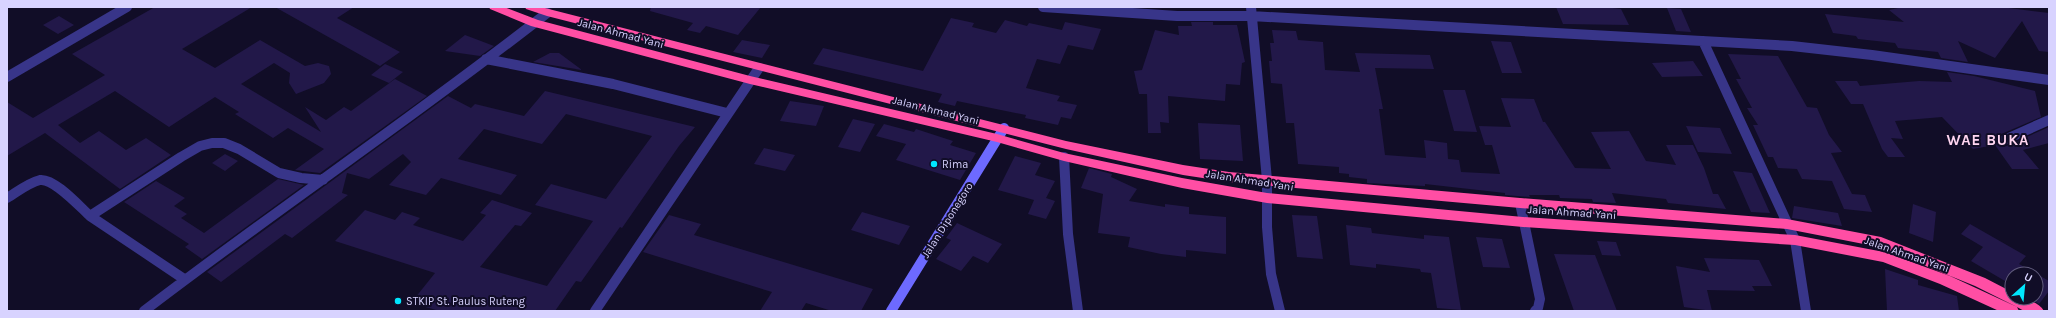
<svg xmlns="http://www.w3.org/2000/svg" width="2056" height="318" viewBox="0 0 2056 318" font-family="Karla,sans-serif">
  <style>
    .building { fill: #221849 }
    .lines { fill: none; stroke-linecap: round; stroke-linejoin: round }
    .street { stroke: #383589; stroke-width: 10 }
    .secondary { stroke: #6d6aff; stroke-width: 10 }
    .highway { fill: #ff4ea4; fill-rule: evenodd }
    .poi-dot { fill: #00e6fe; stroke: #110d27; stroke-width: 1.5 }
    .labels { text-anchor: middle; stroke-width: 4; stroke-linejoin: round; paint-order: stroke }
    .street-label { font-size: 11px; fill: #d8d3ff; stroke: #110d27 }
    .poi-label { font-size: 11px; fill: #d8d3ff; stroke: #110d27; text-anchor: start }
    .district-label { font-size: 15px; font-weight: bold; letter-spacing: 1px; fill: #ffd5f0; stroke: #110d27 }
  </style>
  <rect width="100%" height="100%" fill="#110d27"/>
  <!-- building -->
  <path class="building" d="M155 7H252L182 49 215 68 260 40 305 66 318 63 329 66 331 74 324 83 296 94 289 83 290 73 274 63 241 84 321 132 305 107 326 120 344 107 351 111 395 79 427 96 320 173 295 170 324 149 288 128 273 138 235 114 239 112 215 97 169 127 115 91 58 125 80 143 99 131 126 150 146 138 171 155 120 189 45 133 7 156V102L33 118 105 75 72 54Z
    M275 7H354L337 18 400 52 380 66Z
    M651 7H761L738 35 706 26 700 33 687 30 693 23 650 11Z
    M1556 7H1613V8L1621 9 1629 25 1563 24Z
    M1903 7H2001L2049 13V52L2039 51 2022 21 1995 58 1958 41 1968 62 1941 58 1938 52 1898 48 1895 43 1858 39 1856 36 1833 33 1825 14 1904 22 1889 10Z
    M1667 8 1681 9 1691 32 1676 31Z
    M59 16 74 25 58 34 43 25Z
    M951 18 974 23 972 27 996 33 1005 20 1027 26 1029 23 1062 30 1065 22 1101 29 1093 50 1068 45 1060 64 1037 59 1026 88 1060 96 1057 101 1077 105 1071 119 1061 117 1058 125 1025 118 1026 115 957 101 955 106 938 102 942 94 813 64 823 48 923 71Z
    M1191 22H1213V25H1237L1245 62 1242 63 1240 85 1226 84 1225 101 1168 96 1169 123 1160 122 1161 133H1148L1147 94H1139L1134 71 1142 70 1155 30 1179 35 1178 26H1192Z
    M1272 30 1296 31 1298 40 1323 42 1325 70 1360 72 1355 53 1430 55 1434 69 1375 68 1383 109H1379L1385 155 1426 158 1424 140 1447 143 1448 159 1459 160 1461 172 1500 174 1492 145H1485L1479 126 1511 127 1501 98 1534 99 1543 122H1545L1575 168 1611 169 1591 132 1629 131 1646 161 1676 165 1666 145H1693L1704 168 1713 194H1718L1726 209 1668 203 1666 199 1612 193 1616 203 1593 202 1592 199 1560 198 1559 195H1529L1530 197 1505 195V193L1425 184V186L1367 183V179L1349 177V174L1339 173V167L1298 164 1294 123H1286L1282 84 1271 83 1269 61H1272L1270 43H1274Z
    M465 35 494 46 480 56 445 51Z
    M742 40 770 45 762 58 733 52Z
    M1491 41 1511 42 1522 73H1502Z
    M550 53H559L582 70 533 62Z
    M1728 54 1778 56 1807 107 1817 108 1829 135 1842 152 1831 153 1852 194 1865 195 1872 212 1844 209 1832 181 1802 179 1797 169 1778 168 1773 157H1768L1753 125H1758L1747 108H1752L1736 79H1741Z
    M1693 61 1703 76 1662 77 1652 63Z
    M385 64 403 72 389 83 371 75Z
    M1947 72 1974 76 2035 91 2041 117 1999 135 1996 141 1999 146 2004 147 2049 127V143L2023 150 2039 169H2012L1995 145 1973 149 1942 117 1895 121 1903 139 1891 138 1905 157H1888L1882 149 1863 104H1851L1835 81H1857L1860 86 1919 81 1952 82Z
    M1443 90H1465L1477 132 1454 131Z
    M545 91 695 127 679 146 622 228 620 227 581 282 576 281 555 311H440L411 303 435 273 335 241 365 210 395 220 402 212 420 218 413 225 463 241 486 215 480 213 492 200 532 213 521 226 515 225 480 267 547 286 593 221 535 205 551 184 606 199 652 136 566 114 542 144 484 129 458 159 517 175 501 195 441 178 426 195 389 185 411 162 403 154 369 179 347 173 342 193 348 195 292 238 285 234 221 282 207 272 448 96 471 108 475 104 524 116Z
    M790 101 824 106 816 126 780 121Z
    M853 119 875 124 860 152 838 147Z
    M1198 123 1240 125 1243 161 1200 159Z
    M884 124 914 132 916 129 953 141 950 145 976 153 960 180 896 160 906 144 876 136Z
    M1686 126 1720 128 1732 154 1698 152Z
    M764 148 795 155 785 171 754 164Z
    M225 154 238 161 225 171 212 163Z
    M1015 156 1041 163 1035 175 1055 181 1046 198 1055 201 1046 219 1028 214 1034 200 998 190Z
    M1089 168 1112 174 1111 177 1137 189 1129 201 1165 207V204L1189 207V214L1226 217V254L1186 250V257L1161 254 1128 247 1130 237 1098 233 1103 194 1081 188Z
    M1733 171 1752 173 1770 213 1751 212Z
    M278 179 304 185 202 259 185 247 189 244 124 202 156 181 185 198 174 206 187 214 181 218 204 233Z
    M1913 204 1936 212 1933 242 1909 233Z
    M1794 206 1838 213 1842 226 1792 218Z
    M862 212 910 226 899 245 851 230Z
    M669 215 701 224 694 235 873 289 861 311H832L806 303 801 311H760L772 292 643 252Z
    M1292 215 1317 216 1323 259 1297 257Z
    M957 223 1002 244 988 263 973 256 961 271 936 259 951 240 946 238Z
    M1970 224 2026 256 2019 264 2049 281V291L2039 304 2036 302V274H2011L2005 281 1971 261 1983 247 1961 234Z
    M1346 225 1371 228 1372 233 1424 239V235L1449 237 1461 310 1437 308 1431 273 1421 272 1420 269 1376 264V268L1350 265Z
    M1476 237 1502 239 1510 268 1483 267Z
    M1597 241 1616 242 1621 256 1602 255Z
    M1554 254 1595 255 1617 311H1574Z
    M1704 258 1759 260 1772 286H1752L1755 291 1707 290 1712 311 1684 307 1676 266 1710 272Z
    M1885 269 1918 280V285L1957 296 1959 311H1887Z"/>
  <g class="lines">
    <!-- street -->
    <path class="street" d="M1043 7 1177 16H1251L1792 46 1872 55 2049 80
      M1251 7 1267 180V227L1271 274 1280 311
      M1703 41 1795 240 1806 311
      M486 59 613 84 727 113
      M7 77 127 7
      M2002 141 2049 120
      M1064 157 1068 234 1078 311
      M7 198C17 192 28 183 40 180 54 178 79 206 90 216L181 157 200 146 212 143H224L239 149 279 173 301 178 323 180
      M1520 203 1540 299 1538 308 1535 311
      M90 216 184 279
      M144 311C277 209 416 116 547 13
      M595 311 759 68"/>
    <!-- secondary -->
    <path class="secondary" d="M891 311 1004 128"/>
    <!-- highway -->
    <path class="highway" d="M489 7H504L538 20 750 76 997 134 1064 153 1182 178 1267 193 1523 217 1795 235 1884 252 1950 276 2017 307 1975 286 1879 247 1787 229 1520 208 1229 182 1183 175 1066 149 547 16 526 9 525 7H541L1066 141 1183 165 1229 172 1520 198 1787 219 1881 237 1985 278 2012 292V298C2023 298 2039 301 2044 311H2024L2017 307 2019 311H1999L1940 284 1883 262 1795 245 1523 227 1267 203 1182 188 1064 161 997 142 750 84 531 26 490 9Z"/>
  </g>
  <!-- markers -->
  <g class="poi-dot">
    <circle cx="934" cy="164" r="4"/>
    <circle cx="398" cy="301" r="4"/>
  </g>
  <g class="labels">
    <!-- street labels -->
    <g class="street-label">
      <text transform="translate(621 33) rotate(15)" y="4">Jalan Ahmad Yani</text>
      <text transform="translate(936 110) rotate(14)" y="4">Jalan Ahmad Yani</text>
      <text transform="translate(1250 180) rotate(9)" y="4">Jalan Ahmad Yani</text>
      <text transform="translate(1572 212) rotate(4)" y="4">Jalan Ahmad Yani</text>
      <text transform="translate(947 220) rotate(-58)" y="4">Jalan Diponegoro</text>
      <text transform="translate(1907 254) rotate(19)" y="4">Jalan Ahmad Yani</text>
    </g>
    <!-- poi labels -->
    <g class="poi-label">
      <text x="942" y="168">Rima</text>
      <text x="406" y="305">STKIP St. Paulus Ruteng</text>
    </g>
    <!-- district labels -->
    <g class="district-label">
      <text x="1988" y="145">WAE BUKA</text>
    </g>
  </g>
  <!-- border -->
  <rect width="2056" height="318" fill="none" stroke="#d8d3ff" stroke-width="16"/>
  <!-- north arrow -->
  <g transform="translate(2024 286) rotate(27)"><circle r="19" fill="#110d27" stroke="#615c7d"/>
  <path d="M0-3L7 15L0 10L-7 15Z" fill="#00e6fe"/>
  <text y="-6" font-size="11" font-weight="bold" text-anchor="middle" fill="#d8d3ff">U</text>
  </g>
</svg>
